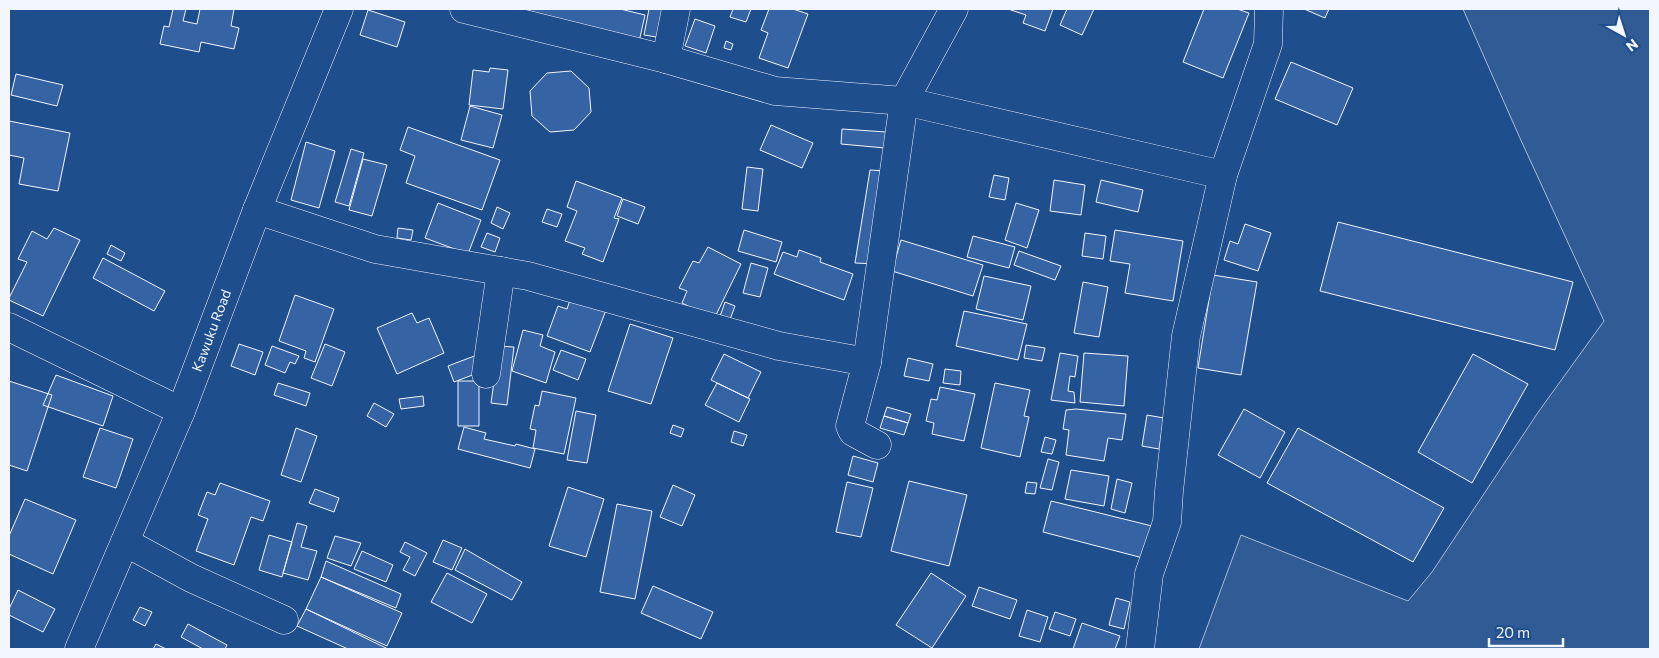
<svg xmlns="http://www.w3.org/2000/svg" width="1659" height="658" viewBox="0 0 1659 658" font-family="Commissioner,sans-serif">
  <style>
    .built { fill: #305b95; stroke: #a8bbd7 }
    .building { fill: #3563a3; stroke: #f2f6ff }
    .lines { fill: none; stroke-linecap: round; stroke-linejoin: round }
    .minor-casing { stroke: #f2f6ff; stroke-width: 29 }
    .minor { stroke: #1f4e8c; stroke-width: 28 }
    .labels { text-anchor: middle; stroke-width: 4; stroke-linejoin: round; paint-order: stroke }
    .street-label { font-size: 14px; fill: #f2f6ff; stroke: #1f4e8c }
  </style>
  <rect width="100%" height="100%" fill="#1f4e8c"/>
  <!-- built -->
  <path class="built" d="M1463 9H1650V649H1199L1241 535 1408 601 1432 572 1539 411 1604 321 1519 136Z"/>
  <!-- building -->
  <path class="building" d="M173 9H186L183 21 197 24 200 9H234L231 26 239 28 234 49 201 42 199 52 160 44 164 26 169 27Z
    M530 9H620L645 15 639 42 528 16Z
    M649 9H668L663 38 644 35Z
    M733 9H751L746 22 730 17Z
    M769 9H793L808 14 788 68 759 58 768 33 761 30Z
    M1008 9H1053L1045 31 1023 23 1026 15Z
    M1067 9H1094L1082 35 1060 25Z
    M1204 9H1237L1249 13 1223 78 1183 62Z
    M1304 9H1329L1325 18Z
    M368 10 405 22 397 47 360 35Z
    M695 19 715 26 706 53 685 46Z
    M726 41 733 44 731 50 724 48Z
    M1291 62 1353 88 1337 125 1275 99Z
    M490 68 508 70 503 109 469 105 473 70 489 72Z
    M571 71 589 88 591 112 574 130 550 132 532 116 530 91 547 73Z
    M16 74 63 85 57 106 11 95Z
    M470 106 502 115 493 148 461 140Z
    M9 121 70 133 58 191 19 184 24 158 9 155Z
    M771 125 813 143 802 168 760 150Z
    M408 127 500 160 482 210 406 183 415 156 400 150Z
    M842 129 886 132 885 148 841 144Z
    M306 142 335 151 319 208 291 200Z
    M351 149 364 153 349 206 335 202Z
    M363 159 387 165 372 216 349 210Z
    M747 167 763 169 758 211 742 209Z
    M870 170 887 171 878 264 855 263Z
    M994 175 1009 178 1005 200 989 197Z
    M1054 180 1085 185 1081 215 1050 211Z
    M1101 180 1143 190 1138 212 1096 202Z
    M576 181 622 198 614 218 619 219 603 262 582 254 585 248 565 241 577 211 567 207Z
    M623 199 645 207 638 224 617 216Z
    M438 203 481 220 468 254 425 238Z
    M1016 203 1039 210 1027 248 1005 240Z
    M497 207 510 213 503 229 491 223Z
    M547 209 562 214 557 227 542 222Z
    M1338 222 1573 282 1555 350 1320 291Z
    M1245 224 1271 233 1258 271 1224 260 1230 241 1238 244Z
    M54 228 80 240 43 316 9 300V298L27 262 18 259 32 231 47 239Z
    M398 228 413 230 411 240 397 238Z
    M744 230 782 242 776 262 738 251Z
    M1115 230 1183 241 1173 301 1125 293 1130 264 1110 261Z
    M487 233 500 238 495 252 481 247Z
    M1085 233 1106 236 1103 259 1082 256Z
    M973 236 1015 247 1009 268 967 257Z
    M901 240 983 265 973 296 892 271Z
    M111 245 125 253 121 261 107 254Z
    M708 247 741 264 714 319 682 303 687 291 679 288 693 261 699 263Z
    M799 250 821 258 820 262 853 274 844 300 774 274 783 252 797 257Z
    M1019 251 1061 266 1055 280 1014 265Z
    M103 258 165 291 154 311 93 278Z
    M751 263 768 268 760 297 743 293Z
    M1213 275 1257 282 1241 375 1198 368Z
    M984 276 1031 286 1023 320 976 309Z
    M1083 282 1108 287 1099 337 1074 333Z
    M295 295 334 309 315 362 304 358 306 351 279 341Z
    M571 297 606 310 590 352 547 336 558 306 567 309Z
    M725 302 735 306 728 325 718 322Z
    M964 311 1027 324 1018 360 956 346Z
    M412 313 417 323 429 318 444 353 397 374 377 328Z
    M630 324 673 338 651 404 608 391Z
    M523 330 543 335 540 346 555 352 546 383 512 371Z
    M239 344 263 352 255 375 231 366Z
    M325 344 345 352 332 386 311 378Z
    M1026 345 1045 348 1042 361 1024 358Z
    M272 346 299 356 295 364 290 362 285 373 265 365Z
    M499 346 514 347 507 405 491 403Z
    M561 350 586 359 578 380 553 370Z
    M1060 353 1078 356 1075 377 1070 376 1068 391 1074 392 1075 403 1051 400Z
    M1084 353 1128 356 1124 406 1080 402Z
    M724 354 761 372 748 398 711 380Z
    M1473 354 1528 384 1472 483 1418 452Z
    M477 355 483 371 454 382 448 366Z
    M908 358 933 364 929 381 904 376Z
    M945 369 961 371 960 385 943 383Z
    M56 375 113 396 103 426 43 405Z
    M9 381 52 395 27 471 9 465Z
    M458 381H479V426H458Z
    M278 383 310 393 306 406 274 395Z
    M717 383 750 399 739 422 705 405Z
    M995 383 1030 390 1024 416 1029 417 1020 457 981 448Z
    M940 387 975 394 964 441 932 434 934 423 926 421 931 399 937 400Z
    M542 391 576 398 564 454 533 448 536 430 530 429 535 405 539 406Z
    M423 396 424 406 401 409 399 399Z
    M374 403 394 414 386 427 367 416Z
    M887 407 911 414 908 423 884 416Z
    M1076 409 1126 414 1122 440 1108 438 1104 461 1066 455 1069 430 1063 429 1066 410Z
    M1244 409 1285 432 1260 478 1218 455Z
    M576 411 596 415 587 463 567 460Z
    M1147 415 1164 418 1159 449 1142 446Z
    M884 416 908 423 904 435 880 428Z
    M673 425 684 429 681 437 670 433Z
    M464 427 486 433 484 439 515 446 516 444 535 449 530 468 458 449Z
    M100 428 133 439 116 488 83 477Z
    M296 428 317 436 301 482 281 475Z
    M1298 428 1444 508 1413 562 1267 483Z
    M734 431 747 435 743 446 731 442Z
    M1045 437 1056 440 1052 454 1041 452Z
    M853 456 878 463 873 482 848 475Z
    M1048 459 1059 462 1052 490 1040 488Z
    M1071 470 1109 476 1104 506 1065 499Z
    M1117 479 1132 483 1125 513 1111 509Z
    M909 481 967 495 949 566 891 551Z
    M847 482 873 488 861 537 836 532Z
    M1027 482 1037 483 1035 494 1025 493Z
    M220 483 270 501 263 521 251 517 234 565 196 551 208 519 198 515 207 492 215 495Z
    M673 485 695 495 682 526 660 517Z
    M568 487 604 499 586 557 549 546Z
    M315 489 339 498 334 512 309 503Z
    M25 499 76 520 53 574 9 554V536Z
    M1051 501 1152 526 1143 558 1043 532Z
    M617 504 652 511 635 599 600 592Z
    M297 523 307 526 301 547 317 551 308 580 283 573Z
    M269 535 292 542 282 577 259 570Z
    M335 536 361 543 351 566 327 558Z
    M443 540 462 548 452 570 433 562Z
    M405 542 427 553 415 576 403 570 410 557 400 552Z
    M465 549 522 582 512 600 455 570Z
    M362 551 393 565 386 582 354 569Z
    M326 561 401 594 396 608 321 577Z
    M447 573 487 594 472 623 431 602Z
    M931 573 966 596 932 648 896 625Z
    M321 577 402 613 387 646 306 609Z
    M653 586 713 612 701 639 641 613Z
    M979 587 1017 600 1010 619 972 606Z
    M18 590 55 609 43 632 9 615V609Z
    M1116 598 1130 602 1124 629 1109 625Z
    M140 607 152 612 145 626 133 620Z
    M306 609 388 649H348L297 626Z
    M1027 610 1048 617 1040 642 1019 636Z
    M1055 612 1076 619 1070 636 1049 629Z
    M1082 623 1120 636 1115 649H1073Z
    M188 624 227 645 225 649H203L181 637Z
    M156 644 166 649H153Z"/>
  <g class="lines">
    <defs>
      <g id="minor">
        <path d="M464 9 666 59 775 91 904 101 1223 175"/>
        <path d="M666 59 676 9"/>
        <path d="M257 210 375 249 528 276 779 346 867 362"/>
        <path d="M9 327 181 411"/>
        <path d="M486 374 501 271"/>
        <path d="M877 445 853 432 850 426 867 362 904 101 954 9"/>
        <path d="M125 542 191 578 284 620"/>
        <path id="s1" d="M79 649 181 411 257 210 339 9"/>
        <path d="M1140 649 1149 574 1167 522 1169 491 1186 336 1223 175 1268 44 1269 9"/>
      </g>
    </defs>
    <!-- minor casing -->
    <use href="#minor" class="minor-casing"/>
    <!-- minor -->
    <use href="#minor" class="minor"/>
  </g>
  <g class="labels">
    <!-- street labels -->
    <g class="street-label">
      <text dy="5" stroke="none"><textPath href="#s1" startOffset="345">Kawuku Road</textPath></text>
    </g>
  </g>
  <!-- border -->
  <rect width="1659" height="658" fill="none" stroke="#f2f6ff" stroke-width="20"/>
  <!-- north arrow -->
  <g transform="translate(1624 35) rotate(141)" stroke="#1f4e8c" stroke-width="4" paint-order="stroke">
  <path d="M0-4L9 19L0 12L-9 19Z" fill="#f2f6ff"/>
  <text y="-8" font-size="14" font-weight="bold" text-anchor="middle" fill="#f2f6ff">N</text>
  </g>
  <!-- scale -->
  <path d="M1489 638v8h74v-8" fill="none" stroke="#f2f6ff" stroke-width="2.5"/>
  <text x="1496" y="638" font-size="15" fill="#f2f6ff" stroke="#1f4e8c" stroke-width="4" paint-order="stroke">20 m</text>
</svg>
